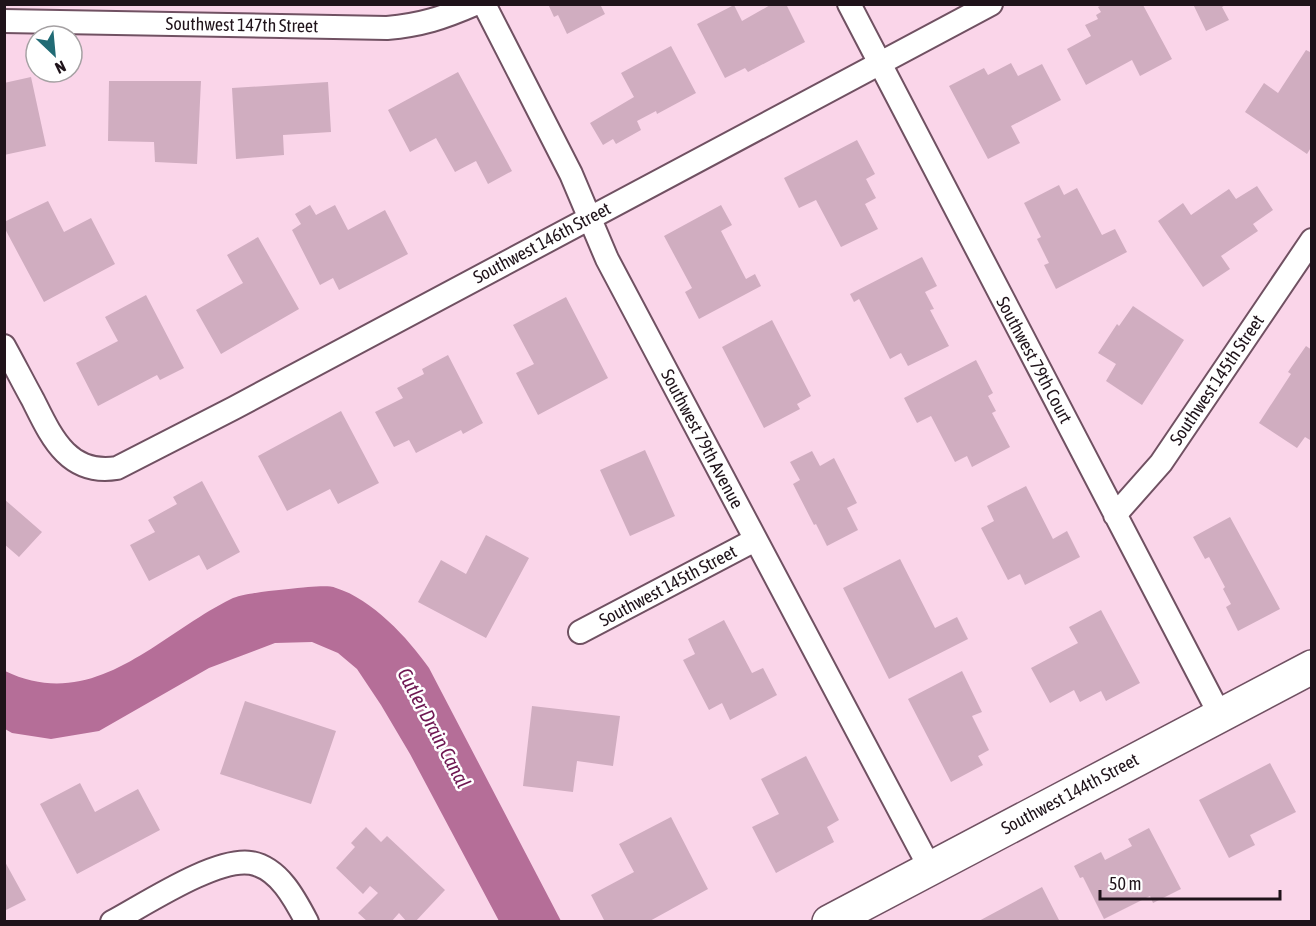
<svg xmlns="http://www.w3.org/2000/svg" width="1316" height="926" viewBox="0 0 1316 926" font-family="'Asap Condensed',sans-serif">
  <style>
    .water { fill: #b56e98 }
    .building { fill: #d0adc0 }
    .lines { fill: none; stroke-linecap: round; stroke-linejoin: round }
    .street-casing { stroke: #705162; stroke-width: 26 }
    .secondary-casing { stroke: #705162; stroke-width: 36 }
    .street { stroke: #fff; stroke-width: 22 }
    .secondary { stroke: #fff; stroke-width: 33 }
    .labels { text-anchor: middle; stroke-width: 5; stroke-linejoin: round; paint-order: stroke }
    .street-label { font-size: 18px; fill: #1f131a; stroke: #fff }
    .water-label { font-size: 20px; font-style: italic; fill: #6e1752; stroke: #fff }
  </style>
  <rect width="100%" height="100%" fill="#fad5e9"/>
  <!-- water -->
  <path class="water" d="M308 587C317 587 328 585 336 588 372 599 408 638 429 668L561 921H499L410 754 381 705 357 669 338 653 312 642 275 643 209 668 99 731 51 739 12 733 5 729V671C94 714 158 635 231 599 245 592 291 589 308 587Z"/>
  <!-- building -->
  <path class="building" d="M548 4H600L605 14 567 34 558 15 554 17Z
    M772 4H786L805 42 748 72 745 68 725 78 697 24 734 5 742 21Z
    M1193 4H1227L1222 7 1229 20 1206 31Z
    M1102 5H1143L1172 59 1140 76 1132 60 1086 85 1067 49 1091 36 1085 25 1098 19 1096 15 1101 12 1098 7Z
    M671 46 696 93 657 114 656 111 637 121 641 130 616 144 613 139 603 145 590 123 634 97 621 73Z
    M1306 50 1312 53V146L1307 154 1245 112 1264 83 1278 93Z
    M1011 63 1018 76 1042 64 1061 100 1011 126 1020 143 988 159 949 86 984 68 988 75Z
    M458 72 512 171 488 184 476 161 455 172 436 138 410 152 388 110Z
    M31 77 46 146 4 155V83Z
    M109 81H201L197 164 155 162 154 142 108 141Z
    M328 82 331 132 283 135 284 155 236 159 232 88Z
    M857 140 875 174 866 179 876 198 865 204 878 229 841 247 816 200 799 208 784 178Z
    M1059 185 1064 195 1077 188 1102 235 1115 229 1127 252 1056 289 1044 265 1049 263 1037 239 1041 237 1024 203Z
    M1257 186 1273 210 1253 224 1258 231 1221 256 1230 269 1203 287 1158 221 1183 203 1191 215 1229 189 1236 199Z
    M48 201 64 232 91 218 115 264 44 302 4 227V222Z
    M310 205 316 215 335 205 348 230 385 210 408 254 339 290 333 278 320 285 292 230 301 224 295 214Z
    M721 205 732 225 721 231 746 279 755 274 761 286 699 319 685 292 692 288 664 236Z
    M258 237 299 309 221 354 196 310 243 283 227 255Z
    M922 257 937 286 925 292 934 309 930 310 949 346 908 366 901 353 890 359 859 299 854 302 850 294Z
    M146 295 184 368 160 380 157 375 98 406 76 363 118 341 105 317Z
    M566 297 608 378 538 415 516 373 534 364 513 325Z
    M1133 306 1184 340 1142 405 1106 381 1116 364 1098 353 1117 324 1119 326Z
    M772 320 811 396 797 404 800 409 764 428 722 347Z
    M1306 346 1312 350V439L1310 440 1305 437 1297 448 1259 423 1291 374 1288 372Z
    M448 355 483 423 463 434 461 430 416 453 409 440 394 447 375 412 403 398 397 388 424 374 422 369Z
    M976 360 993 393 988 396 996 411 992 413 1010 447 972 467 967 456 955 462 931 416 917 423 904 398Z
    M341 411 379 483 338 504 330 489 287 511 258 456Z
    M645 450 675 516 630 536 600 470Z
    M812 451 820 466 834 458 857 503 847 508 858 530 827 546 816 524 814 525 793 484 800 480 790 462Z
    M202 481 240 552 207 570 199 555 149 581 130 545 155 532 148 520 177 504 173 497Z
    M1026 486 1053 539 1067 531 1080 557 1025 585 1020 574 1008 580 981 528 994 521 987 506Z
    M4 499 42 532 19 557 4 544Z
    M1230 517 1280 609 1238 631 1226 607 1231 604 1223 589 1225 587 1209 557 1205 559 1193 537Z
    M486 535 529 558 486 638 418 602 441 560 466 574Z
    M900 559 935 628 957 617 968 639 889 679 843 588Z
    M1101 610 1140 683 1106 701 1101 691 1080 702 1074 690 1050 703 1031 668 1078 643 1069 627Z
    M724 620 752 673 763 668 777 695 730 720 722 703 709 710 683 660 695 654 688 639Z
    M962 671 982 712 972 716 989 750 978 756 983 765 951 782 908 699Z
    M245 701 336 731 311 804 220 774Z
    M532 706 620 716 613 766 577 761 573 792 523 786Z
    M806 756 839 820 827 827 834 842 776 873 752 827 779 814 761 779Z
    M1270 763 1296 812 1250 835 1255 845 1229 858 1199 800Z
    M80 783 95 812 138 789 160 830 77 874 40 804Z
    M671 817 708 889 648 922H605L591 895 634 872 619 844Z
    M366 827 381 842 387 836 445 890 415 922H407L399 913 391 922H368L358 913 378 893 370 886 363 894 336 868 355 847 351 843Z
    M1149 828 1181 889 1153 903 1150 896 1104 919 1083 877 1080 878 1074 866 1101 852 1105 860 1132 846 1128 839Z
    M4 860 26 900 4 911Z
    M1042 887 1060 922H977Z"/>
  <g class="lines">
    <defs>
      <path id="street" d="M484 4 571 174 607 259 930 868
        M849 4 1220 715
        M4 21 387 28C421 25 443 18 475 4
        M4 346C14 364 23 382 33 400 51 436 68 476 117 468L234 408 991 4
        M1115 515 1161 463 1312 240
        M580 632 755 540
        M112 922C144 905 216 857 251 863 279 868 295 899 307 922"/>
      <path id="secondary" d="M829 922 1312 667"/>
    </defs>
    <!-- street casing -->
    <use href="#street" class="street-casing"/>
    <!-- secondary casing -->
    <use href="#secondary" class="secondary-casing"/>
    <!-- street -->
    <use href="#street" class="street"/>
    <!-- secondary -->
    <use href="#secondary" class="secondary"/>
  </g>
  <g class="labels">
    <!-- street labels -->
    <g class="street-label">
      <text transform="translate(242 25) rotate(1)" y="6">Southwest 147th Street</text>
      <text transform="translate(542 243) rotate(-28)" y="6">Southwest 146th Street</text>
      <text transform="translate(1034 360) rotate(62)" y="6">Southwest 79th Court</text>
      <text transform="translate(1217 380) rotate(-56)" y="6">Southwest 145th Street</text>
      <text transform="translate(702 439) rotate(62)" y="6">Southwest 79th Avenue</text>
      <text transform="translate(668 586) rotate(-28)" y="6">Southwest 145th Street</text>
      <text transform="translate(1070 794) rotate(-28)" y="6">Southwest 144th Street</text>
    </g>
    <!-- water labels -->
    <g class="water-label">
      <text transform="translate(434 728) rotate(62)" y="7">Cutler Drain Canal</text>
    </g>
  </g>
  <!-- border -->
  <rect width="1316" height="926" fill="none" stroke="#1f131a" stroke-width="12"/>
  <!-- north arrow -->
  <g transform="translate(54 54) rotate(154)"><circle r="28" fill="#ffffff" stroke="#a5a1a3" stroke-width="1.5"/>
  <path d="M0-4.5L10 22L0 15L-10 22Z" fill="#216b75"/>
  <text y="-9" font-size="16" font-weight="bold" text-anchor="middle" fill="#1f131a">N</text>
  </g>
  <!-- scale -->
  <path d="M1100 890v9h180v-9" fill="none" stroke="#1f131a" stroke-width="3"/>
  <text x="1109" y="890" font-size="18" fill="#1f131a" stroke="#ffffff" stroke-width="4.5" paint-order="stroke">50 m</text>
</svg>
